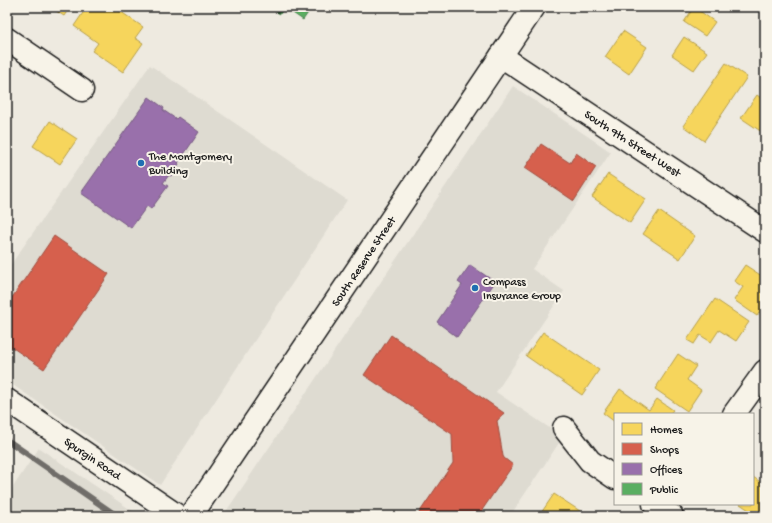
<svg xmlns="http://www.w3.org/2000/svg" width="772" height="523" viewBox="0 0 772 523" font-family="'Gochi Hand',sans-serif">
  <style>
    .built { fill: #dedbd1 }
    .homes { fill: #f6d55c; stroke: #b59e49 }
    .shops { fill: #d6604d; stroke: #9e4c3e }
    .offices { fill: #9970ab; stroke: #745780 }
    .public { fill: #5aae61; stroke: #47824c }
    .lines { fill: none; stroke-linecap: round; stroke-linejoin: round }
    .stream { stroke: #6f6d69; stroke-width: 6 }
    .minor-casing { stroke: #1c1c1c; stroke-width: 25 }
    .highway-casing { stroke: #1c1c1c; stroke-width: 25 }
    .minor { stroke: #f7f3e8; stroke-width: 22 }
    .highway { stroke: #f7f3e8; stroke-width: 22 }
    .poi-dot { fill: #1f6fb2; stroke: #f7f3e8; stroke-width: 1.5 }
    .labels { text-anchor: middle; stroke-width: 4; stroke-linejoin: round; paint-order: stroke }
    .street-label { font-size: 12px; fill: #1c1c1c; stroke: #f7f3e8 }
    .poi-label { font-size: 12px; fill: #1c1c1c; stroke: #f7f3e8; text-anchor: start }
  </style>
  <rect width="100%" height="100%" fill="#eeeae0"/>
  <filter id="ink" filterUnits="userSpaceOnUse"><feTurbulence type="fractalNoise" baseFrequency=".025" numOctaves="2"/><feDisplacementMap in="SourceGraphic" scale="8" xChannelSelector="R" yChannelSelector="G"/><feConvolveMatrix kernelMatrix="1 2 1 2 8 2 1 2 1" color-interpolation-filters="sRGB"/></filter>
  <g filter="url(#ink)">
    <!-- built -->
    <path class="built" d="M150 65 347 200 160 485 7 381V270Z
      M513 86 611 152 532 269 564 291 496 392 563 437 510 516H223Z
      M39 448 137 514 135 516H7V496Z"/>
    <!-- homes -->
    <path class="homes" d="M50 7H70L64 16Z
      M87 7H114L143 27 135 38 143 43 123 72 92 51 98 43 74 26Z
      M694 7 715 22 705 36 684 22Z
      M623 31 647 47 629 74 605 57Z
      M684 37 707 52 694 70 672 55Z
      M726 63 747 77 704 141 683 126Z
      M757 95 765 101V134L741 118Z
      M50 121 77 139 60 164 33 146Z
      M608 174 646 199 630 223 592 197Z
      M659 211 695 236 680 259 643 234Z
      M745 265 765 278V304L757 316 734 300 743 287 734 281Z
      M715 299 749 322 736 341 719 330 711 342 700 335 694 344 687 340Z
      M543 332 599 370 582 395 526 356Z
      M678 354 696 366 687 380 701 390 687 411 655 389Z
      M620 389 649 410 657 399 673 410 670 414H615V422L603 413Z
      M753 477 765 485V516H758L740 504H753Z
      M554 494 577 509 587 516H539Z"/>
    <!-- shops -->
    <path class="shops" d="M541 144 570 163 576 153 596 167 574 201 525 168Z
      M54 236 109 274 44 369 7 344V305Z
      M391 335 504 413 497 421 503 456 504 458 513 465 478 516H417L453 463 452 434 364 375Z"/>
    <!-- offices -->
    <path class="offices" d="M149 97 164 108 163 110 176 119 178 117 199 132 178 163 179 164 171 176 169 175 163 183 168 186 151 209 147 206 131 228 81 193Z
      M470 265 495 282 457 337 437 322 462 285 458 282Z"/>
    <!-- public -->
    <path class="public" d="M269 7H284L280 14Z
      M284 7H312L303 20Z"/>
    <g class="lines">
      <!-- stream -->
      <path class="stream" d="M7 440 117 516"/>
      <defs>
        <path id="minor" d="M7 39 82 90
          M501 56 765 231
          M7 400 178 516
          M734 414 765 371
          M564 428 590 461 615 478
          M654 504 672 516"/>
        <path id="highway" d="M191 516 534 7"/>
      </defs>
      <!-- minor casing -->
      <use href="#minor" class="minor-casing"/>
      <!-- highway casing -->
      <use href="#highway" class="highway-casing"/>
      <!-- minor -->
      <use href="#minor" class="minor"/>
      <!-- highway -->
      <use href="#highway" class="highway"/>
    </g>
  </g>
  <!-- markers -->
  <g class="poi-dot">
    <circle cx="141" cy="163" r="4"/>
    <circle cx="475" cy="288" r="4"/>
  </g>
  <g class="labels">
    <!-- street labels -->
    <g class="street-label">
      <text transform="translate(633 143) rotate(33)" y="4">South 9th Street West</text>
      <text transform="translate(363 261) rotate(-56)" y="4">South Reserve Street</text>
      <text transform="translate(93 458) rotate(34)" y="4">Spurgin Road</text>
    </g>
    <!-- poi labels -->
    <g class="poi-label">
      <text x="149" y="160">The Montgomery<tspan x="149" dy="14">Building</tspan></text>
      <text x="483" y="285">Compass<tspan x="483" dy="14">Insurance Group</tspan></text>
    </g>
  </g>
  <!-- margin -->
  <rect width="772" height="523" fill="none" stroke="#f7f3e8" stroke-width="24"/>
  <rect x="12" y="12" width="748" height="499" fill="none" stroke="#1c1c1c" stroke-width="1.5" filter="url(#ink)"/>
  <!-- legend -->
  <rect x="614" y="413" width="140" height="92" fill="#f7f3e8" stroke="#9f9d96"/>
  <rect x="622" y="423" width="20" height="12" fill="#f6d55c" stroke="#9f9d96"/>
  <text x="650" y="433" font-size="12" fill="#1c1c1c">Homes</text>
  <rect x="622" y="443" width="20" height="12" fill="#d6604d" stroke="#9f9d96"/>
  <text x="650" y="453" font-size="12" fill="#1c1c1c">Shops</text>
  <rect x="622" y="463" width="20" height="12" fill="#9970ab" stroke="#9f9d96"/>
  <text x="650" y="473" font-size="12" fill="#1c1c1c">Offices</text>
  <rect x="622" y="483" width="20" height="12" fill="#5aae61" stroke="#9f9d96"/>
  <text x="650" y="493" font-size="12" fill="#1c1c1c">Public</text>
</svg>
